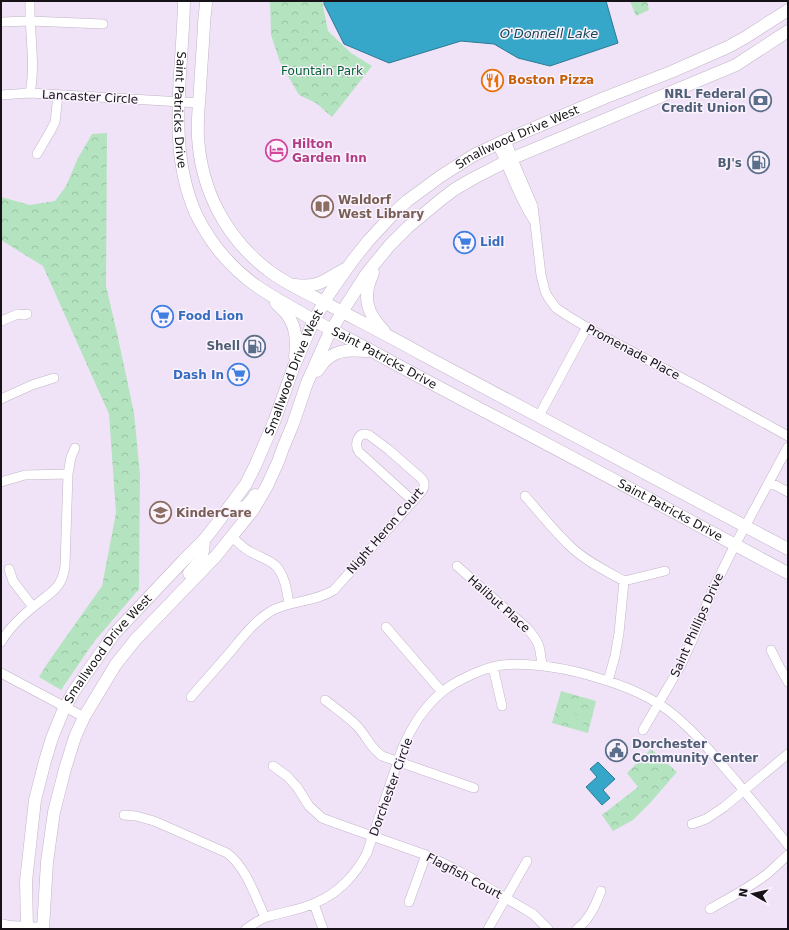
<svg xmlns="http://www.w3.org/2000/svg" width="789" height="930" viewBox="0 0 789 930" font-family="'DejaVu Sans',sans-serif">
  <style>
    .forest { fill: url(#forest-crowns) }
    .pitch { fill: #b4e3c0 }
    .water { fill: #36a7c9; stroke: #2c7a94 }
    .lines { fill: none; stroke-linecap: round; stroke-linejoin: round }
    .minor-casing { stroke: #c1b5c7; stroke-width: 10 }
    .major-casing { stroke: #c1b5c7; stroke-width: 13 }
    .minor { stroke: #fff; stroke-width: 9 }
    .major { stroke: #fff; stroke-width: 12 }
    .labels { text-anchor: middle; stroke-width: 3; stroke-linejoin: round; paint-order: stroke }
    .park-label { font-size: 12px; fill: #046231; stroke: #faf3fe }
    .food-label { font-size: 12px; font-weight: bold; fill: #c56008; stroke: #faf3fe; text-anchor: start }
    .service-label { font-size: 12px; font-weight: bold; fill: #4e5e75; stroke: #faf3fe; text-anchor: end }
    .street-label { font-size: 12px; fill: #161218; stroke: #faf3fe }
    .hotel-label { font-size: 12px; font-weight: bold; fill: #b23c85; stroke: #faf3fe; text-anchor: start }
    .education-label { font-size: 12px; font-weight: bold; fill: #785e54; stroke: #faf3fe; text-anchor: start }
    .shop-label { font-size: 12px; font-weight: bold; fill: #366cbe; stroke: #faf3fe; text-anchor: start }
    .water-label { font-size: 13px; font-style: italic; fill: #174755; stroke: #faf3fe }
  </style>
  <defs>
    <pattern id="forest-crowns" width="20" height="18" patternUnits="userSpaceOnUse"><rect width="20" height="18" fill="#b4e3c0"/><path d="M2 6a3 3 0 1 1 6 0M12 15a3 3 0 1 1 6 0" fill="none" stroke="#9ac2a4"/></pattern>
  </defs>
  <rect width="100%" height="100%" fill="#f0e3f7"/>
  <!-- forest -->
  <path class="forest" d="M270 1H322L328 31 351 53 372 66 332 117 316 103 299 95 280 62 271 35Z
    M630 1H647L649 10 636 16Z
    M107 133 106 286 117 333 134 413 140 474 139 589 93 643 61 690 39 677 49 661 102 586 116 513 109 414 43 266 1 240V197L30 205 55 201 66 186 78 158 92 134Z
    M561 691 596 701 588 733 552 723Z
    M651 749 677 772 650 803 633 820 613 831 602 815 638 787 627 773Z"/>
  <!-- pitch -->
  <path class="pitch" d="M562 710 585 717 582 728 559 721Z"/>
  <!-- water -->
  <path class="water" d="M324 1H606L618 43 550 66 518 58 494 44 461 41 389 63 344 44 324 4Z
    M598 762 615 779 603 790 610 798 602 805 586 787 597 777 590 769Z"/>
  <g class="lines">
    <defs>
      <path id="minor" d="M1 22 30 21 103 24
        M30 93C36 64 29 31 30 1
        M1 95 30 93 199 103
        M506 140 517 169 533 206 541 275 545 291 548 297 556 308 568 316 593 331 697 386 788 436
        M497 144C510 170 518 197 534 221
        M37 154 51 130 55 122 58 95
        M1 321 18 314 24 315 27 314
        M1 399 32 385 54 378
        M539 416 587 327
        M68 474 71 457 75 448
        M1 482 25 475 68 474 65 566C64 573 63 578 59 584 54 592 45 597 38 603 24 614 10 626 1 642
        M769 482 788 492
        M525 496C540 513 554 531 571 547 586 561 606 571 624 581L619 633 615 656 608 681
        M232 537C238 542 244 549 251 552 259 557 269 559 276 566 285 576 287 591 289 604
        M457 566 527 628C540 643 540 647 542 666
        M9 569 13 581 33 607
        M624 581 665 571
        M386 627 442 692
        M771 650 779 666 788 682
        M493 667 502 706
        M1 673 84 717
        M191 697C202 684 214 671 225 658 240 641 253 621 273 610 293 600 315 602 334 590L422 491C425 487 425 482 421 478L389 450 369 435C359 430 353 444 359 452L413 501
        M325 700C335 708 346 715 355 724 367 735 368 746 382 756L474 788
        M643 730 681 665 692 641 712 591 735 545 788 447
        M273 766 287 776 297 787 309 806 322 818 341 825 426 855 441 862 475 880 533 914 548 929
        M124 815 136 816 154 821 227 853C246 867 255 896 265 917
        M692 824 706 819 724 807 788 754
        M409 902 426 855
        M314 904 323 929
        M710 909C729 898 749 888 767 874 774 868 781 861 788 855
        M246 929C252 925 260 919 267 917 282 912 300 910 315 903 338 894 356 874 367 853L402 749C411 728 424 707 442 692 455 681 485 667 502 665 531 662 571 669 598 678 622 685 649 696 669 711 695 731 715 757 736 781 753 802 771 823 788 845
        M488 929 527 861
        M577 929C590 919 595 906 601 891"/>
      <g id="major">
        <path id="s1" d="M184 1C183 72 166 147 196 214 210 243 232 269 258 287 271 296 284 303 298 311 321 325 346 337 370 350 408 371 446 391 484 411 586 464 686 519 788 573"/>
        <path d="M206 1C206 9 204 17 204 25 203 46 201 68 200 89 199 105 197 121 198 137 201 190 226 238 268 270 283 282 301 290 318 299 353 318 390 336 425 356L788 549"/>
        <path d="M373 272C372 277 369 282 368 287 364 306 372 318 384 331"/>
        <path d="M295 285C320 288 324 280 345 269"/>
        <path d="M276 303C279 306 282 309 285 312 296 324 297 341 295 356"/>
        <path d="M317 371C320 368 323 362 327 359 339 349 352 350 367 351"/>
        <path d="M229 507C244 509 247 508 255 495"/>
        <path d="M189 573C202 559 203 559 204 540"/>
        <path d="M1 925 10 927 43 929 47 862 54 812 65 769 75 737 84 717 116 664 136 639 216 556 253 510 267 486 278 462 283 448 293 424 307 383 328 336 347 304 367 273 390 245 408 227 443 198 455 189 474 178 513 158 736 65 788 31"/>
        <path id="s2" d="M27 928 26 881 35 800 45 761 52 738 63 711 74 691 114 634 183 561 204 540 215 526 246 484 255 466 274 422 294 366 314 320 329 294 353 260 369 240 395 212 407 201 441 176 474 155 506 140 604 98 671 72 728 47 746 37 788 10"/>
      </g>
    </defs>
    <!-- minor casing -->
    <use href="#minor" class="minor-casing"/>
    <!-- major casing -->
    <use href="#major" class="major-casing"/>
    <!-- minor -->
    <use href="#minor" class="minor"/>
    <!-- major -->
    <use href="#major" class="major"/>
  </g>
  <!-- icons -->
  <defs>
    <symbol id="restaurant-ring" viewBox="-11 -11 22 22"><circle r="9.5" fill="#faf3fe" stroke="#e8710a" stroke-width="1.5"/><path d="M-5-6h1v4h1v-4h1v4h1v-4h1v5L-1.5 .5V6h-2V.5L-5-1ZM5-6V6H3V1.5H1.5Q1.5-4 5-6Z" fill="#e8710a"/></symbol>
    <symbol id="bank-ring" viewBox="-11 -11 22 22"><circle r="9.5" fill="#faf3fe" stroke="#5c6f8a" stroke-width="1.5"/><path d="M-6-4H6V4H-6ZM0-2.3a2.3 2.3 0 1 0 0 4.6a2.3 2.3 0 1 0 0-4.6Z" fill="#5c6f8a"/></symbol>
    <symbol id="hotel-ring" viewBox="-11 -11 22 22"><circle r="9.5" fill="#faf3fe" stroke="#d1479c" stroke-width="1.5"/><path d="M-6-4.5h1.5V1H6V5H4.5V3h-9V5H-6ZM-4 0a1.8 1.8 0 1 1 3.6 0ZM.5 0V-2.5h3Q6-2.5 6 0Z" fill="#d1479c"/></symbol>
    <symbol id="fuel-ring" viewBox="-11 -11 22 22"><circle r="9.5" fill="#faf3fe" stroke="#5c6f8a" stroke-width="1.5"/><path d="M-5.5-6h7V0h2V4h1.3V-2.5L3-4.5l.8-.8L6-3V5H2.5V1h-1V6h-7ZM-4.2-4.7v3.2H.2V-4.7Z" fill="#5c6f8a"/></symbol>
    <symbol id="library-ring" viewBox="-11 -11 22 22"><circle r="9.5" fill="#faf3fe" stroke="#8d6e63" stroke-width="1.5"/><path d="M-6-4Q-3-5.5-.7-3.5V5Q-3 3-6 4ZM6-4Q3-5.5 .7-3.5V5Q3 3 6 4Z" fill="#8d6e63"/></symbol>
    <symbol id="supermarket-ring" viewBox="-11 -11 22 22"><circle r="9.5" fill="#faf3fe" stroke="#3f7fe0" stroke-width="1.5"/><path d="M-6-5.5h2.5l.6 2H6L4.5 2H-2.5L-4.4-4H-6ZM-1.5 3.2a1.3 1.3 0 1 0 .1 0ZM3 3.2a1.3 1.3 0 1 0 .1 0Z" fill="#3f7fe0"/></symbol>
    <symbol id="school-ring" viewBox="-11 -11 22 22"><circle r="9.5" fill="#faf3fe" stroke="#8d6e63" stroke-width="1.5"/><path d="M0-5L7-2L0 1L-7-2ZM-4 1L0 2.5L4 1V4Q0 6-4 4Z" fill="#8d6e63"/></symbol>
    <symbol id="civic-ring" viewBox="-11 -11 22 22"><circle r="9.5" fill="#faf3fe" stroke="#5c6f8a" stroke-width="1.5"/><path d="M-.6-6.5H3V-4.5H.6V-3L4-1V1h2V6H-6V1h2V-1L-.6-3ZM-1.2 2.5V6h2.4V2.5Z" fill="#5c6f8a"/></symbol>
  </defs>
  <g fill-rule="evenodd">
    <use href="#restaurant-ring" x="480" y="68" width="25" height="25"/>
    <use href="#bank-ring" x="748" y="88" width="25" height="25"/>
    <use href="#hotel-ring" x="264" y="138" width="25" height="25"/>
    <use href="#fuel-ring" x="746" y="150" width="25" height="25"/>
    <use href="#library-ring" x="310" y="194" width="25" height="25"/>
    <use href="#supermarket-ring" x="452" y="230" width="25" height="25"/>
    <use href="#supermarket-ring" x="150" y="304" width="25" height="25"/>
    <use href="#fuel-ring" x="242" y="334" width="25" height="25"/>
    <use href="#supermarket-ring" x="226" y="362" width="25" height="25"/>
    <use href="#school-ring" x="148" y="500" width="25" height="25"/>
    <use href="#civic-ring" x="604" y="738" width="25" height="25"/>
  </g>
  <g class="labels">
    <!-- park labels -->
    <g class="park-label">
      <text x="322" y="75">Fountain Park</text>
    </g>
    <!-- food labels -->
    <g class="food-label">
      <text x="508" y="84">Boston Pizza</text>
    </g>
    <!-- service labels -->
    <g class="service-label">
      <text x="746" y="98">NRL Federal<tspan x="746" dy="14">Credit Union</tspan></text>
      <text x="742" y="167">BJ's</text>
      <text x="240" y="350">Shell</text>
      <text x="632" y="748" text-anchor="start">Dorchester<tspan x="632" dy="14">Community Center</tspan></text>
    </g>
    <!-- street labels -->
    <g class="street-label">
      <text transform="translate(90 97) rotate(3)" y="4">Lancaster Circle</text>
      <text dy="4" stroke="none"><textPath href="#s1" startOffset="109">Saint Patricks Drive</textPath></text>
      <text dy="4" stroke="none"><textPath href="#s2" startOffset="972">Smallwood Drive West</textPath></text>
      <text transform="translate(633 352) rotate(28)" y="4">Promenade Place</text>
      <text dy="4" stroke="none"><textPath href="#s1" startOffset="457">Saint Patricks Drive</textPath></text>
      <text dy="4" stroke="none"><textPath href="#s2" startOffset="636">Smallwood Drive West</textPath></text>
      <text dy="4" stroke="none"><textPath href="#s1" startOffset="781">Saint Patricks Drive</textPath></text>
      <text transform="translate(385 531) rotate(-49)" y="4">Night Heron Court</text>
      <text transform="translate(499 604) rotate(42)" y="4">Halibut Place</text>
      <text transform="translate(697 625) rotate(-66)" y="4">Saint Phillips Drive</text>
      <text dy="4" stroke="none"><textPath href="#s2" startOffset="299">Smallwood Drive West</textPath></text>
      <text transform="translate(391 787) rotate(-70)" y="4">Dorchester Circle</text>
      <text transform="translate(464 876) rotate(28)" y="4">Flagfish Court</text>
    </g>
    <!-- hotel labels -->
    <g class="hotel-label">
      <text x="292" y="148">Hilton<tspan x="292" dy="14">Garden Inn</tspan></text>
    </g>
    <!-- education labels -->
    <g class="education-label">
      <text x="338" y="204">Waldorf<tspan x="338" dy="14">West Library</tspan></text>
      <text x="176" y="517">KinderCare</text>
    </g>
    <!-- shop labels -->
    <g class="shop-label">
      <text x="480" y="246">Lidl</text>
      <text x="178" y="320">Food Lion</text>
      <text x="224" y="379" text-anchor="end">Dash In</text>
    </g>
    <!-- water labels -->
    <g class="water-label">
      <text x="549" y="38">O'Donnell Lake</text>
    </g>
  </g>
  <!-- border -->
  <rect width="789" height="930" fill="none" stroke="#161218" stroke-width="4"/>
  <!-- north arrow -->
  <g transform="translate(753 894) rotate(278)" stroke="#faf3fe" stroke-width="3" paint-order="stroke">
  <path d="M0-3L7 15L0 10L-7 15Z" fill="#161218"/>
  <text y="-6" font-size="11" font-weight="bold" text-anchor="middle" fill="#161218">N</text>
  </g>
</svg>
